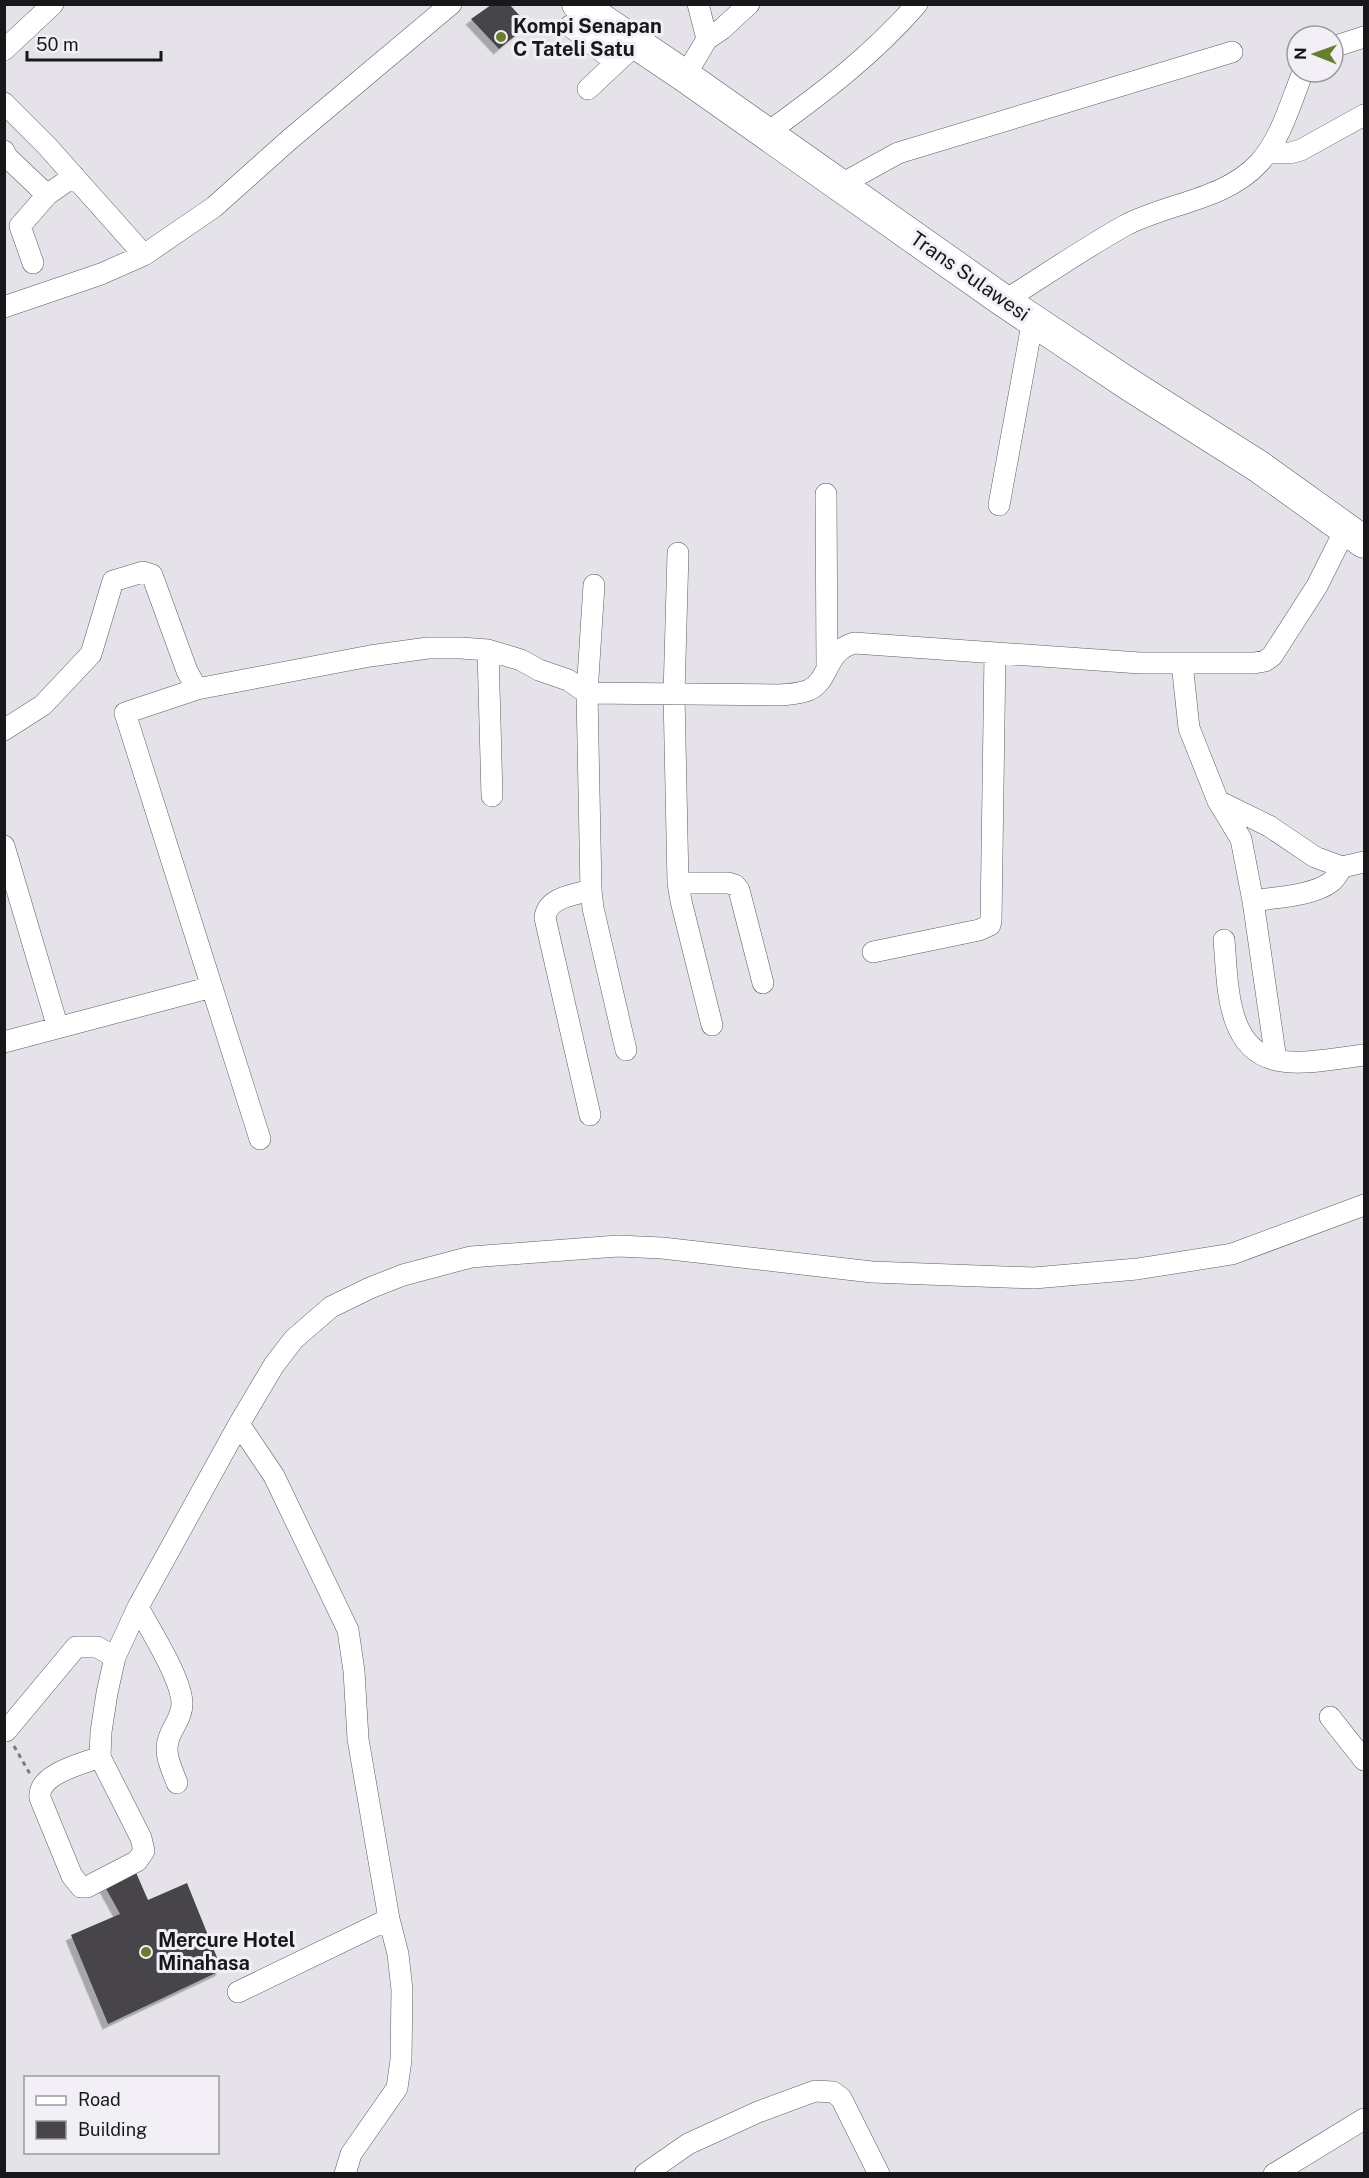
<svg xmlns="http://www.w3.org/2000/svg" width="1369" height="2178" viewBox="0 0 1369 2178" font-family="'Public Sans',sans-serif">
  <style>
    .building { fill: #47454a; filter: url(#shadow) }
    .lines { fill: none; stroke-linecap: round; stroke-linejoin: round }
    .minor-casing { stroke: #5e5c61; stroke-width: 22 }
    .highway-casing { stroke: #5e5c61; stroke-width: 33 }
    .path { stroke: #7c7b7f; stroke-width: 3; stroke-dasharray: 4.5 4.5; stroke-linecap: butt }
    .minor { stroke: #fff; stroke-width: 21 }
    .highway { stroke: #fff; stroke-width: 32 }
    .poi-dot { fill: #687e2f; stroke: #f2f0f6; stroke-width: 2 }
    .labels { text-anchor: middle; stroke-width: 6; stroke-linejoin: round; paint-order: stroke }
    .poi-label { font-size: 20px; font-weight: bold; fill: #18181a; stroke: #f2f0f6; text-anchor: start }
    .street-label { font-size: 20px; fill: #18181a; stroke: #f2f0f6 }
  </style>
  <defs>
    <filter id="shadow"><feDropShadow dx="-5.5" dy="5.5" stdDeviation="0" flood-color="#0004"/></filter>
  </defs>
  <rect width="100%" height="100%" fill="#e5e3e9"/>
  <!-- building -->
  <path class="building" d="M491 5H510L528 25 499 49 471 19Z
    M134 1868 148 1900 187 1883 222 1970 108 2024 71 1935 120 1914 104 1885Z"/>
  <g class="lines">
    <defs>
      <path id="minor" d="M698 4 707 39
        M570 26 615 62
        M1333 47 1364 37
        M4 50 53 4
        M685 76 707 39 722 29 749 4
        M588 89 637 43
        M4 103 47 146 144 255
        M767 133C821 94 873 55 917 4
        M4 151 7 157 47 195
        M1267 153H1290L1301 150 1364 115
        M840 185 898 153 1232 52
        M33 263 20 226 47 195 74 176
        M1004 301C1044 276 1083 249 1124 226 1167 203 1225 200 1259 163 1280 140 1290 105 1301 77L1305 72
        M4 307 101 274 144 255 214 207 289 140 451 4
        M826 494 827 668
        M999 505 1033 319
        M678 553 674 694 678 883 681 901 712 1025
        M594 585 587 693 591 890 593 908 626 1050
        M488 650 492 796
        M1182 663 1189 728 1218 801 1241 839 1253 901 1276 1060
        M197 689 125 713 260 1139
        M4 730 43 705 91 654 113 581 143 572 152 575 187 671 197 689 370 656 428 648H461L488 650 521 660 539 670 568 680 587 693 780 695C789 694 800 694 809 690 831 679 824 652 854 643L1140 663H1254L1265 661 1272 656 1317 586 1346 528
        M1218 801 1269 826 1315 857 1342 867 1364 862
        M4 846 58 1028
        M678 883H728L735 885 739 890 763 983
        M1253 901C1275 897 1313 896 1331 882 1336 878 1339 872 1342 867
        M1224 940C1228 981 1225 1048 1276 1060 1302 1066 1338 1058 1364 1055
        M873 952 979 930 990 925 991 921 995 653
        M4 1042 212 987
        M590 1115 545 918C547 897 574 895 591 890
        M138 1607C150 1630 182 1679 182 1704 182 1717 173 1726 169 1738 163 1753 172 1769 177 1783
        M1330 1717 1364 1760
        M6 1731 76 1647H97L115 1657
        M100 1757C82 1764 37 1774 40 1798L72 1876 81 1887H87L137 1861 144 1851 141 1838 100 1757 101 1732 107 1693 115 1657 138 1607 239 1424
        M238 1992 389 1919
        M345 2174 351 2154 397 2088 401 2060 402 1990 398 1954 389 1919 358 1739 354 1671 348 1630 274 1476 239 1424 274 1365 294 1339 331 1307 370 1288 403 1275 471 1257 618 1246 662 1248 872 1272 1034 1278 1137 1269 1232 1254 1364 1205
        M645 2174 688 2144 758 2112 815 2091 833 2092 841 2098 879 2174
        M1274 2174 1364 2119"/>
      <path id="highway" d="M578 4 685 76 1004 301 1130 385 1258 466 1364 542"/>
    </defs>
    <!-- minor casing -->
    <use href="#minor" class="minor-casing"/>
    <!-- highway casing -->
    <use href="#highway" class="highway-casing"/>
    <!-- path -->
    <path class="path" d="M14 1746 30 1774"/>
    <!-- minor -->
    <use href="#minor" class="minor"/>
    <!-- highway -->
    <use href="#highway" class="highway"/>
  </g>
  <!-- markers -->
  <g class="poi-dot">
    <circle cx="501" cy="37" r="6"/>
    <circle cx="146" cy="1952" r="6"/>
  </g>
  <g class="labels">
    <!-- poi labels -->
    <g class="poi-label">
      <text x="513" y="33">Kompi Senapan<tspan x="513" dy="23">C Tateli Satu</tspan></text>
      <text x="158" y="1947">Mercure Hotel<tspan x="158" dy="23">Minahasa</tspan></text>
    </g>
    <!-- street labels -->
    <g class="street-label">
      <text transform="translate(970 276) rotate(35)" y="7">Trans Sulawesi</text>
    </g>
  </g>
  <!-- border -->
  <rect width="1369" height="2178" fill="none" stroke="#18181a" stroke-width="12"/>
  <!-- legend -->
  <rect x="24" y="2076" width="195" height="78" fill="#f2f0f6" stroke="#9b9a9e" stroke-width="1.5"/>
  <rect x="36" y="2096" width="30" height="9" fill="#ffffff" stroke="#9b9a9e" stroke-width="1.5"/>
  <text x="78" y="2106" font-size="18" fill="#18181a">Road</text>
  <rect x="36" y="2121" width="30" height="18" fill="#47454a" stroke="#9b9a9e" stroke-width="1.5"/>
  <text x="78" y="2136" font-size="18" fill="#18181a">Building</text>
  <!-- north arrow -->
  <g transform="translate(1315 54) rotate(271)"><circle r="28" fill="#f2f0f6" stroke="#9b9a9e" stroke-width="1.5"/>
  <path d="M0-4.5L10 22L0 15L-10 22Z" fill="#687e2f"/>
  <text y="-9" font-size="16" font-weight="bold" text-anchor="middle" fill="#18181a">N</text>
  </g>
  <!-- scale -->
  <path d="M27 51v9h134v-9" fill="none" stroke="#18181a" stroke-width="3"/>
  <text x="36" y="51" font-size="18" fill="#18181a" stroke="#f2f0f6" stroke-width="4.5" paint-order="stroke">50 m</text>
</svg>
